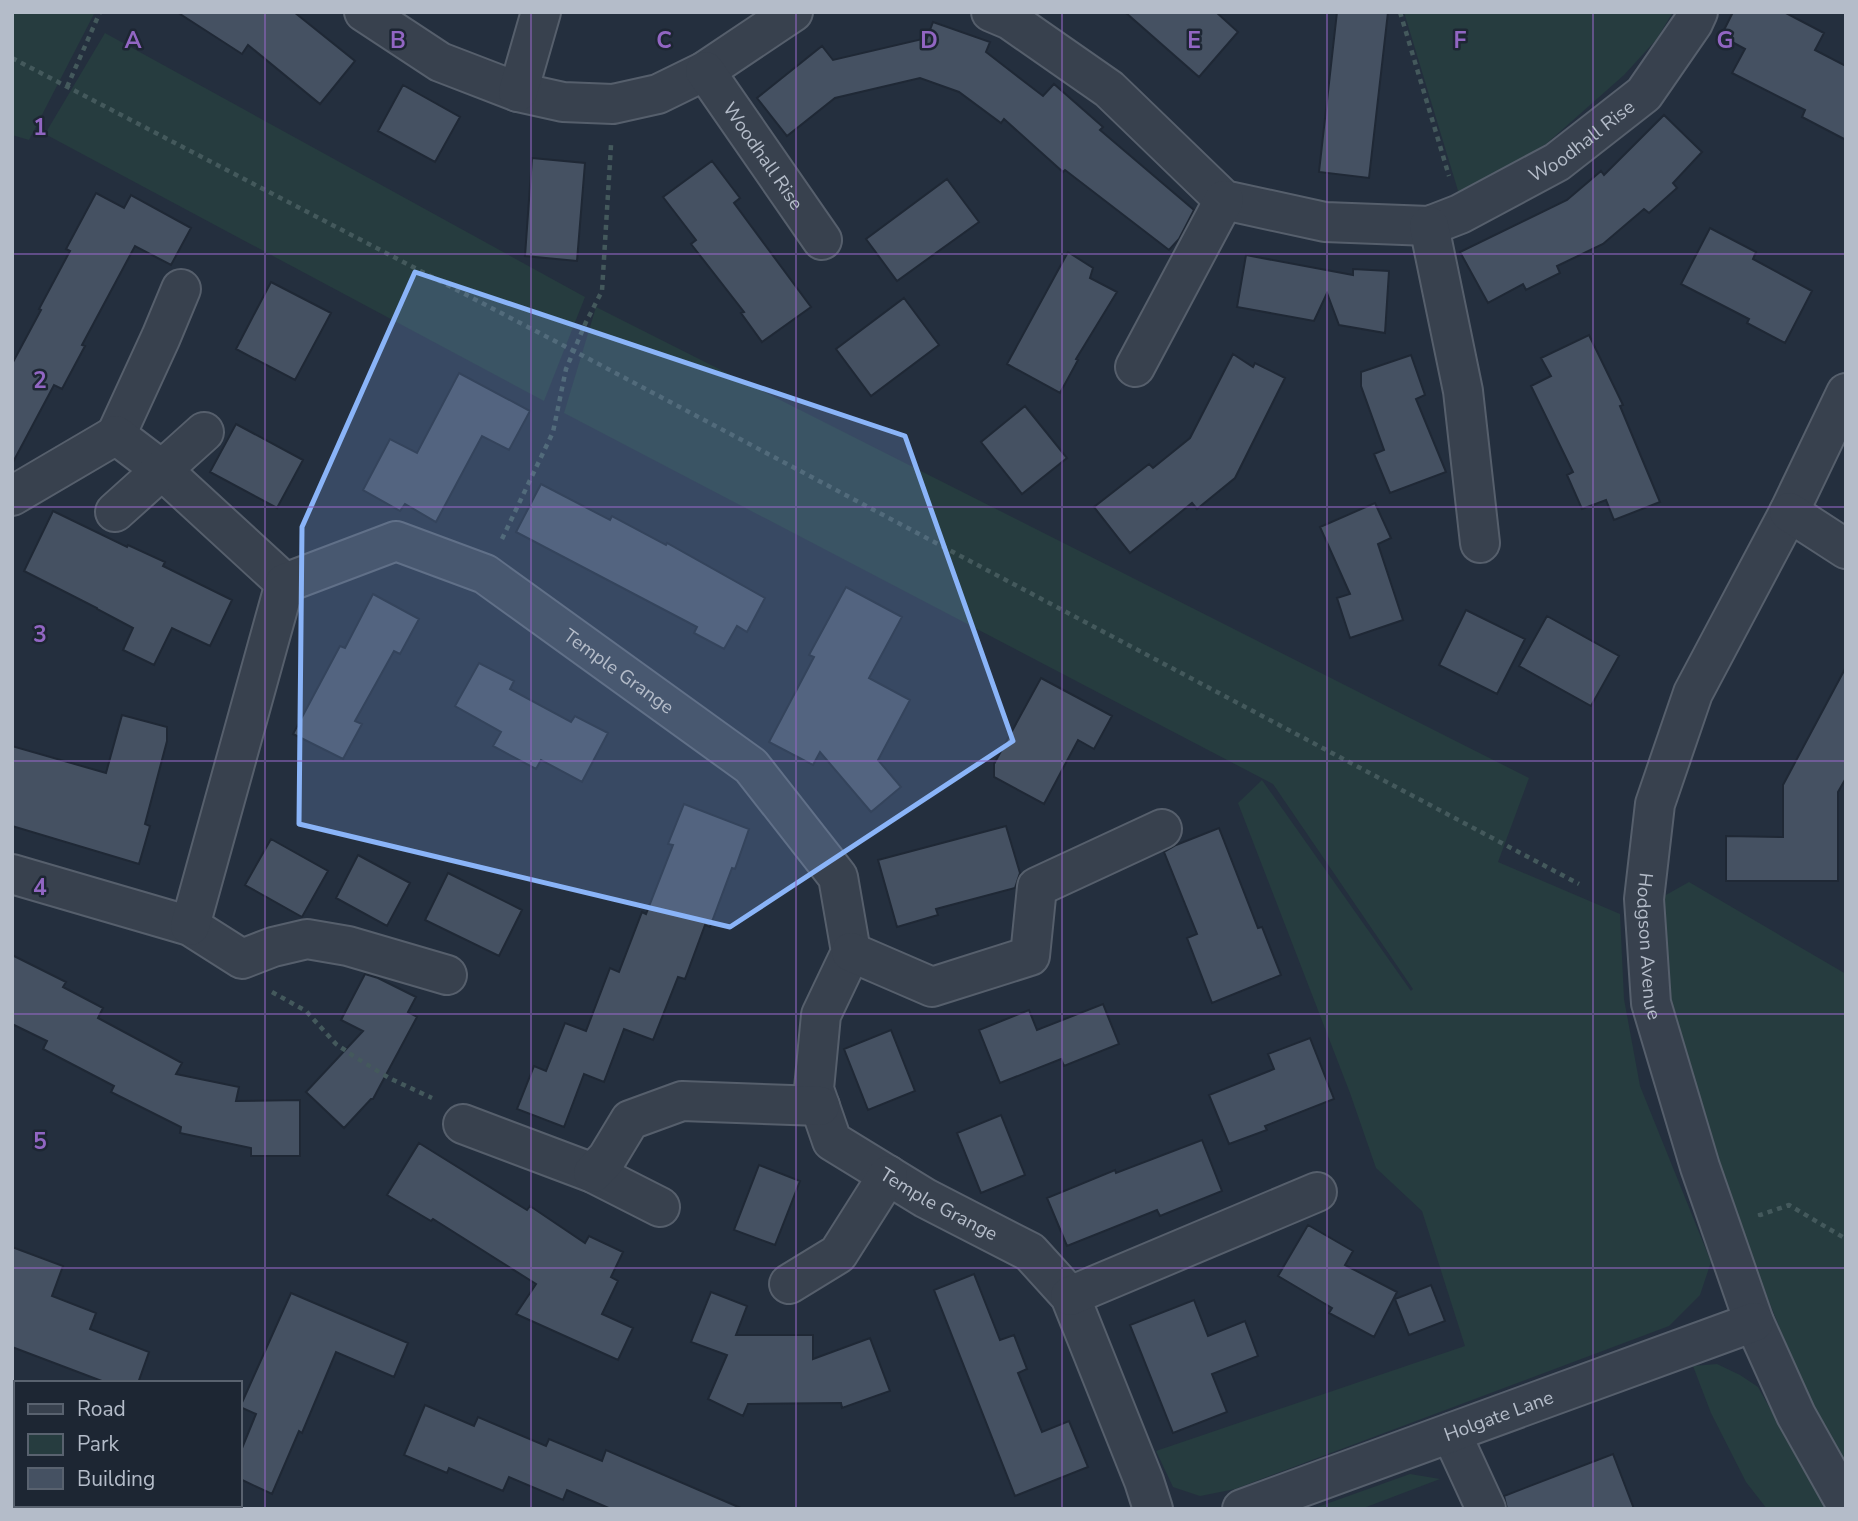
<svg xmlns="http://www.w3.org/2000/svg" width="1858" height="1521" viewBox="0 0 1858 1521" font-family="'Nunito Sans',sans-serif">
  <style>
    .green { fill: #263c3f }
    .building { fill: #455162; stroke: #1f2835; stroke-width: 2 }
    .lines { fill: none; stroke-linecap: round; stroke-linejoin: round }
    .minor-casing { stroke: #565f6c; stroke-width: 42 }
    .path { stroke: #44595c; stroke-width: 4.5; stroke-dasharray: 5 5; stroke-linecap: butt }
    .minor { stroke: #38414e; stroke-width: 38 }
    .marked { fill: #8ab4f8; fill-opacity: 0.2; stroke: #8ab4f8; stroke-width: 5; stroke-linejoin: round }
    .grid { fill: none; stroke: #9266c3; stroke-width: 2; stroke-opacity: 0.55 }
    .labels { text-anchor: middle; stroke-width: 5; stroke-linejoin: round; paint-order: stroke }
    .street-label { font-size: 19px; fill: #b4bcc9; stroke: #1d2633 }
    .grid-label { font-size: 23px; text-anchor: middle; font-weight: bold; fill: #9266c3; stroke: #1d2633; stroke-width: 5; stroke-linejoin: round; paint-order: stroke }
  </style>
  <rect width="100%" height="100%" fill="#242f3e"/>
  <!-- green -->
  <path class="green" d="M12 12H95L29 140 12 135Z
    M1404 12H1673L1656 40 1624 75 1546 144 1459 194Z
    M105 33 585 297 544 401 45 134Z
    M596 307 1529 778 1498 862 1620 914 1624 999 1640 1086 1711 1262 1700 1295 1669 1326 1235 1489 1200 1496 1173 1487 1156 1451 1465 1346 1422 1211 1376 1168 1350 1093 1238 803 1262 780 1411 991 1413 989 1273 784 564 413Z
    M1689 882 1846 974V1473L1820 1425 1774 1314 1728 1195 1702 1112 1667 990 1657 900Z
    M1717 1364 1740 1375 1758 1387 1826 1509H1767L1746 1482 1711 1413 1693 1366Z
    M1410 1474 1440 1479 1361 1509H1312Z"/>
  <!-- building -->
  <path class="building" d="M177 12H294L355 61 320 104 248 45 242 54Z
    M1125 12H1216L1238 32 1199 77Z
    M1337 12H1388L1369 178 1319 172Z
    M1733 12H1784L1824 33 1815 50 1846 66V140L1802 117 1805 110 1732 73 1745 49 1721 36Z
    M933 22 990 42 986 52 1043 96 1054 84 1103 127 1100 130 1194 210 1179 239 1169 250 1065 170 1063 172 1004 119 1001 123 959 92 920 78 835 98 787 136 757 98 822 46 833 60 927 38Z
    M403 85 460 117 435 162 378 131Z
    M1664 115 1702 152 1673 183 1677 188 1649 213 1644 209 1603 244 1557 266 1560 273 1526 290 1523 284 1488 303 1460 252 1567 200 1601 171 1604 175Z
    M532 158 585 163 577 261 525 256Z
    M712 161 740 198 734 203 811 307 762 342 741 313 744 312 691 244 696 240 663 197Z
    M947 179 979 222 897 281 866 239Z
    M96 193 124 208 131 195 191 228 171 265 135 246 82 345 85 346 62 389 54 385 12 464V364L41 310 39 309 70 251 66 249Z
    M1710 228 1756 252 1753 259 1812 291 1785 343 1747 323 1749 319 1681 284Z
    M1068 252 1093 268 1090 278 1117 292 1076 359 1078 360 1060 393 1007 364Z
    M1246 255 1353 275V269L1389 271 1385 333 1339 325 1327 293 1314 321 1237 307Z
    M271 282 331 313 295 380 236 349Z
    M904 298 939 345 871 396 836 349Z
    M1589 335 1623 405 1620 406 1660 502 1614 520 1606 500 1582 509 1567 475 1573 472 1531 386 1551 376 1541 358Z
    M1233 354 1253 367 1255 363 1285 378 1235 478 1197 509 1192 503 1130 553 1094 507 1149 464 1153 468 1190 438Z
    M1411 355 1425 395 1416 399 1446 472 1390 493 1374 454 1384 450 1361 386V372Z
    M459 373 530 411 509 450 482 436 436 522 405 504 400 511 363 490 390 439 417 453Z
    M1025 406 1067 458 1022 494 981 442Z
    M236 424 303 460 277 508 210 472Z
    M541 484 610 520 612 516 666 545 667 543 765 598 747 632 737 626 724 649 694 633 697 627 516 532Z
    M1375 503 1391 538 1378 544 1403 620 1350 638 1337 598 1350 594 1320 527Z
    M53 511 127 547 128 545 165 562 163 566 232 600 210 646 172 628 154 665 123 650 133 628 97 609V608L24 571Z
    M846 587 902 617 869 678 910 700 878 760 901 787 871 812 820 752 813 765 769 742 814 657 809 655Z
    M373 594 419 619 400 654 394 651 355 721 362 724 343 759 293 734 340 646 345 648Z
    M1466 610 1525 639 1497 694 1439 665Z
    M1547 616 1619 656 1591 706 1519 666Z
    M479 663 514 681 510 689 571 722 575 716 608 733 582 782 541 760 536 769 493 746 501 732 455 706Z
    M1846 667V778L1838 792V881H1726V836L1783 837V785Z
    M1041 678 1112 716 1094 749 1078 740 1044 804 994 777V764Z
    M122 715 167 727V741L145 824 150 826 139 864 12 826V746L106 773Z
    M684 804 749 829 735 869 732 868 710 927 705 925 685 979 678 977 653 1040 624 1029 604 1082 584 1074 564 1127 517 1109 534 1066 546 1071 565 1023 586 1031 610 968 619 972 642 912 646 914 673 845 668 844Z
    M1006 826 1020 873 1015 888 936 909 938 915 897 927 878 860Z
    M1219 828 1258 928 1262 927 1281 975 1212 1003 1187 938 1197 934 1164 852 1176 845Z
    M271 839 328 871 302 917 245 885Z
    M358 855 410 883 387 926 336 898Z
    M448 873 522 910 499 956 425 920Z
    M12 955 66 982 63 987 103 1008 98 1018 182 1063 176 1074 239 1087 236 1101 300 1100V1156H251V1148L180 1133 181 1127 111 1092 114 1086 43 1049 47 1041 12 1024Z
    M365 974 378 978 416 997 408 1012 417 1017 373 1099H371L344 1128 306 1092 363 1031 341 1020Z
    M1103 1004 1119 1044 1064 1066 1061 1059 1000 1083 979 1030 1029 1010 1037 1030Z
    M891 1030 915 1091 868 1110 844 1049Z
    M1310 1038 1334 1099 1265 1126 1267 1130 1229 1144 1209 1095 1274 1069 1268 1054Z
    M1001 1115 1025 1175 981 1193 957 1133Z
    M1202 1140 1222 1191 1160 1216 1157 1210 1067 1246 1047 1198 1115 1170 1116 1173Z
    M419 1143 527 1210 530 1206 585 1243 589 1236 623 1252 611 1277 618 1281 602 1314 633 1328 618 1360 516 1314 536 1284 433 1219 431 1221 387 1195Z
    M759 1165 800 1181 775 1245 734 1230Z
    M1308 1225 1353 1251 1345 1265 1397 1292 1374 1337 1329 1313 1332 1308 1278 1276Z
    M12 1247 63 1266 52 1296 96 1313 90 1329 149 1352 138 1383H107L12 1347Z
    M974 1274 1000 1340 1014 1335 1027 1369 1018 1373 1042 1432 1069 1421 1088 1467 1015 1496 934 1290Z
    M1431 1285 1445 1321 1409 1335 1395 1299Z
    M711 1292 747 1306 736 1335H813V1359L870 1338 890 1391 842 1408 841 1403 748 1404 743 1416 708 1399 727 1355 691 1342Z
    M291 1293 408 1343 394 1377 336 1352 302 1433 299 1431 272 1494 240 1479V1453L256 1414 240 1407Z
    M1194 1300 1208 1336 1245 1321 1258 1356 1212 1374 1227 1412 1173 1433 1130 1325Z
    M425 1405 474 1426 478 1417 546 1446 549 1439 602 1461 606 1450 743 1509H611L567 1490 563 1500 509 1477 503 1491 449 1468 447 1473 404 1455Z
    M1613 1454 1634 1509H1507L1504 1496Z"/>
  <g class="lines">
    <defs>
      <g id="minor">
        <path d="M364 12 440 62 518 92 563 102 613 104 658 94 705 71 793 12"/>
        <path id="s1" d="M991 12 1010 20 1109 89 1224 200 1325 222 1429 226 1460 214 1557 162 1644 94 1693 23 1698 12"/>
        <path id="s2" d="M705 71 822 240"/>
        <path d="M518 92 541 12"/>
        <path d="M1429 226 1463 391 1480 543"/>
        <path d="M1135 367 1224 200"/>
        <path id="s3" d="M1846 393 1789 512 1693 693 1655 804 1644 899 1651 1003 1700 1167 1754 1322 1796 1415 1846 1504"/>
        <path d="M116 435 161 337 181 289"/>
        <path d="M12 496 116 435 162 470 285 583"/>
        <path d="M115 512 204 432"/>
        <path d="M1789 512 1846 549"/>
        <path d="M12 874 190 926 242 959 273 947 307 939 348 946 447 975"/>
        <path id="s4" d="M190 926 285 583 396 541 485 574 751 766 838 877 851 952 821 1015 814 1089 832 1141 925 1198 1030 1252 1070 1296 1144 1481 1153 1509"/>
        <path d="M851 952 932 987 1030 956 1037 887 1162 829"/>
        <path d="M463 1124 593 1173 660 1207"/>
        <path d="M593 1173 607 1158 630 1120 682 1101 820 1106"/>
        <path d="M789 1284 838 1254 888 1175"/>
        <path d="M1070 1296 1317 1192"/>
        <path d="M12 1401 16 1404"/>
        <path d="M1451 1433 1486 1509"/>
        <path d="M181 1505 187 1509"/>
        <path id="s5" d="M1242 1509 1754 1322"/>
      </g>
    </defs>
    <!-- minor casing -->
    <use href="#minor" class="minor-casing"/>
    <!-- path -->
    <path class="path" d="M1400 12 1449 176
      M12 58 574 351 1579 884
      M67 87 100 12
      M502 539 553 432 566 369 586 322 602 291 611 145
      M272 992 306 1011 336 1044 355 1057 389 1078 432 1098
      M1760 1213V1215L1789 1205 1846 1239"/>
    <!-- minor -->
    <use href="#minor" class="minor"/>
  </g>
  <!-- marked area -->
  <path class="marked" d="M415 272 905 436 1013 741 730 927 299 824 302 527Z"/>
  <!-- grid -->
  <path class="grid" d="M265 12V1509M531 12V1509M796 12V1509M1062 12V1509M1327 12V1509M1593 12V1509M12 254H1846M12 507H1846M12 761H1846M12 1014H1846M12 1268H1846"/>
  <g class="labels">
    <!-- street labels -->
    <g class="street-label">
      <text dy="7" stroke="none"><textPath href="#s1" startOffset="684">Woodhall Rise</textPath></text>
      <text dy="7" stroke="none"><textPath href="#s2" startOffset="103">Woodhall Rise</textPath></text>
      <text dy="7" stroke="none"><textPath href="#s4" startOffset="735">Temple Grange</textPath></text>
      <text dy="7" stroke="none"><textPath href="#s3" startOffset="597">Hodgson Avenue</textPath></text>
      <text dy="7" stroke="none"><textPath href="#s4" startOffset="1438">Temple Grange</textPath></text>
      <text dy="7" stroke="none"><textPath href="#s5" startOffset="273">Holgate Lane</textPath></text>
    </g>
  </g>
  <g class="grid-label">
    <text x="133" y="48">A</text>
    <text x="398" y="48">B</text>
    <text x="664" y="48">C</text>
    <text x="929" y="48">D</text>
    <text x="1194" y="48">E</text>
    <text x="1460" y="48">F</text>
    <text x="1725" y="48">G</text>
    <text x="40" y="135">1</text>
    <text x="40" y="388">2</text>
    <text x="40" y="642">3</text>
    <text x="40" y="895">4</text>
    <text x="40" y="1149">5</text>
  </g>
  <!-- border -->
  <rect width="1858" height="1521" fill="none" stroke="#b4bcc9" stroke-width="28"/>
  <!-- legend -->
  <rect x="14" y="1381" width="228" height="126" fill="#1d2633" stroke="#59626f" stroke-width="2"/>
  <rect x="28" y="1404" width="35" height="10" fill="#38414e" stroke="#59626f" stroke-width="2"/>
  <text x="77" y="1416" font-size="21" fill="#b4bcc9">Road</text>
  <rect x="28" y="1434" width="35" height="21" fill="#263c3f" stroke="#59626f" stroke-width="2"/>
  <text x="77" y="1451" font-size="21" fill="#b4bcc9">Park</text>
  <rect x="28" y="1468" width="35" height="21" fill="#455162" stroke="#59626f" stroke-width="2"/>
  <text x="77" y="1486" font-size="21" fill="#b4bcc9">Building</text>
</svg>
